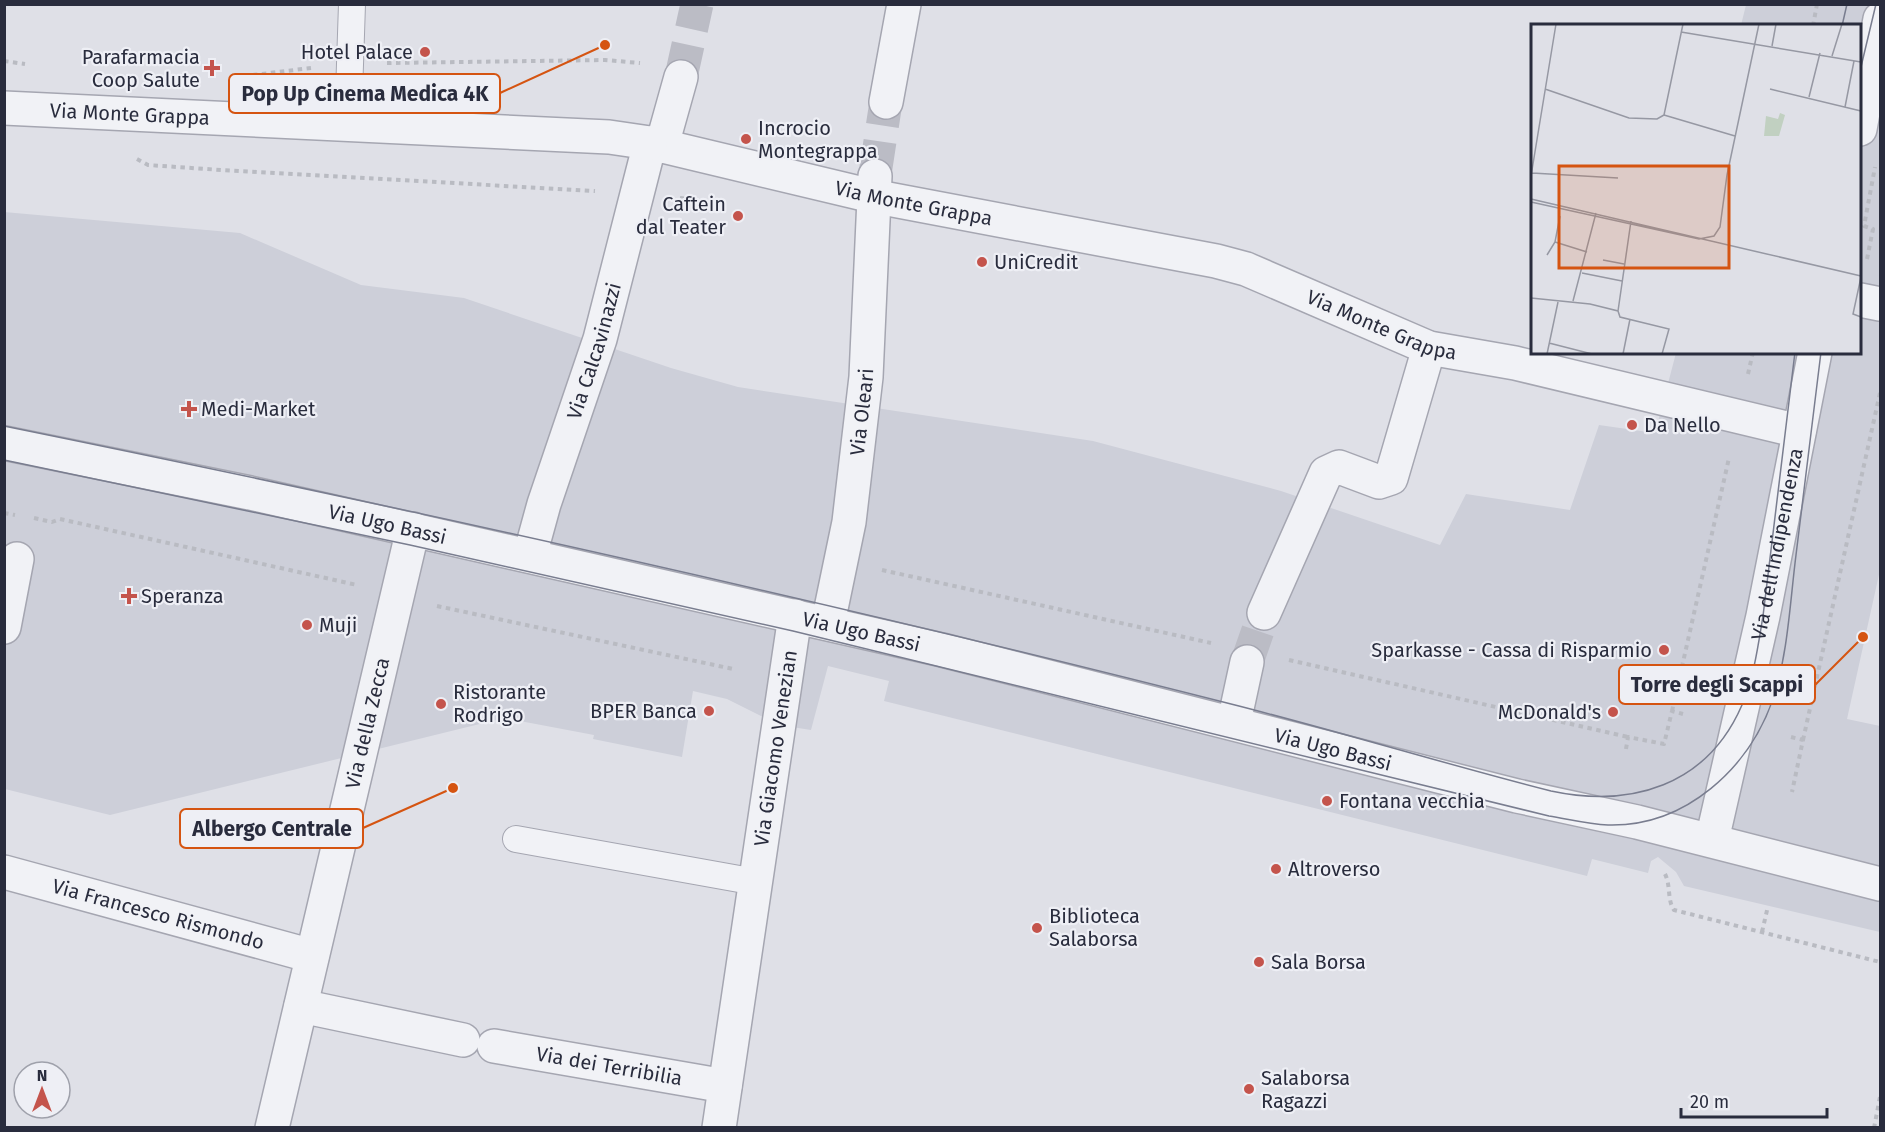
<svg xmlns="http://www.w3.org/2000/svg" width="1885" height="1132" viewBox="0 0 1885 1132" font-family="'Fira Sans',sans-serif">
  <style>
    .built { fill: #cdcfd9 }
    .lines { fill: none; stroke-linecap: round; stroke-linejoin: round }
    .pedestrian-tunnel { stroke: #bbbcc5; stroke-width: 33; stroke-dasharray: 33 16; stroke-linecap: butt }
    .service-casing { stroke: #a5a6b1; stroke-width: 28 }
    .pedestrian-casing { stroke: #a5a6b1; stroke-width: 36 }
    .minor-casing { stroke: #a5a6b1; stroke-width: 36 }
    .tertiary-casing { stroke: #a5a6b1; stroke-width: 36 }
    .path { stroke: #b9bbc2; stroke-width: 4; stroke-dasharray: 4.5 4.5; stroke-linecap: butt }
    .service { stroke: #f1f2f6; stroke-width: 26 }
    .pedestrian { stroke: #f1f2f6; stroke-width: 33 }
    .minor { stroke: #f1f2f6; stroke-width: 33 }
    .tertiary { stroke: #f1f2f6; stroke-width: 33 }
    .tram { stroke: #797d8f; stroke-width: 1.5 }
    .poi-dot { fill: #c4544c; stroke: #eeeff5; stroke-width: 2 }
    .labels { text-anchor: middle; stroke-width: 4.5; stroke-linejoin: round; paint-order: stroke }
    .poi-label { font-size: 20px; fill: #292c3d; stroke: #eeeff5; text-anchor: start }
    .street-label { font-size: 20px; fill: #292c3d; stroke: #eeeff5 }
    .inset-road { fill: none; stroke: #9698a3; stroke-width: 1.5 }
    .view { fill: #d55411; fill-opacity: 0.15; stroke: #d55411; stroke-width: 3 }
    .inset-edge { fill: none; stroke: #292c3d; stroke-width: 3 }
    .leader { fill: none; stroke: #d55411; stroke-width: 2 }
    .callout-dot { fill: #d55411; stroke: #eeeff5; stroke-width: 2 }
    .callout { fill: #eeeff5; stroke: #d55411; stroke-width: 2 }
    .callout-label { font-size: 21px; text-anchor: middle; font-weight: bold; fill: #292c3d }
  </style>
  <rect width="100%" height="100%" fill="#dfe0e7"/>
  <!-- built -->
  <path class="built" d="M1746 5H1880V570L1847 719 1880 726V932L1684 886 1676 872 1658 857 1651 861 1648 873 1592 859 1587 876 884 701 889 681 828 666 811 730 779 725 727 699 693 691 682 757 593 739 594 735 504 718 110 815 5 789 4 212 240 233 361 285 464 298 671 368 738 387 1093 441 1281 491 1440 545 1466 494 1570 510 1599 425 1655 433 1676 353 1860 352V26L1741 25Z"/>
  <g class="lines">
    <!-- pedestrian-tunnel -->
    <path class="pedestrian-tunnel" d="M681 77 697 4
      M875 174 886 102
      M1247 662 1264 613"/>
    <defs>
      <path id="service" d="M348 124 352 4
        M516 839 756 882"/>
      <g id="pedestrian">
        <path d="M886 102 904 4"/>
        <path d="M1860 129 1880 19"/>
        <path d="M662 145 681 77"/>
        <path d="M1860 300 1880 304"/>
        <path id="s1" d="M530 555 544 504 600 339 650 143 872 196 1216 261 1246 269 1429 348 1515 363 1799 431"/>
        <path d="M1264 613 1326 473 1339 467 1379 482 1391 478 1429 348"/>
        <path id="s2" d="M828 623 849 522 866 377 875 176"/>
        <path d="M1234 722 1247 662"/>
        <path id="s3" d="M1712 840 1763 616 1815 352"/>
      </g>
      <g id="minor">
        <path id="s4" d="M4 108 609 137 650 143"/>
        <path d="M4 627 17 559"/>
        <path id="s5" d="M4 872 312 956"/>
        <path d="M301 1006 463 1040"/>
        <path id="s6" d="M494 1046 725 1086"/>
        <path id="s7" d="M272 1128 413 529"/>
        <path id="s8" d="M719 1128 795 616"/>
      </g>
      <g id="tertiary">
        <path id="s9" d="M4 443 250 493 942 650 1517 796 1637 822 1880 884"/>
      </g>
    </defs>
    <!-- service casing -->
    <use href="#service" class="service-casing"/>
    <!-- pedestrian casing -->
    <use href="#pedestrian" class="pedestrian-casing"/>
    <!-- minor casing -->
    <use href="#minor" class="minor-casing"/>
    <!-- tertiary casing -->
    <use href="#tertiary" class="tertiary-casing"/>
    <!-- path -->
    <path class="path" d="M1813 26 1817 4
      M4 61 25 64
      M387 63 605 60 640 63
      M253 75 311 68
      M137 159 148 165 221 170 595 191
      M680 198 696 200
      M1867 259 1873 229 1864 226 1875 167
      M1748 374 1753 352
      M4 513 15 515
      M34 518 52 522 60 519 357 585
      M882 570 1211 643
      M437 606 733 669
      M1289 660 1628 737
      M1672 711 1729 458
      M1791 737 1803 740 1792 792
      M1803 740 1880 393
      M1626 749 1628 737 1664 744 1672 711 1683 714
      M1665 874C1671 886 1667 900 1674 910L1880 962
      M1762 932 1768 906
      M1874 1128 1880 1097"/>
    <!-- service -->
    <use href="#service" class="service"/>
    <!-- pedestrian -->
    <use href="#pedestrian" class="pedestrian"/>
    <!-- minor -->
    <use href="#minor" class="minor"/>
    <!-- tertiary -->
    <use href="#tertiary" class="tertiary"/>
    <!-- tram -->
    <path class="tram" d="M1842 26 1847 4
      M1860 71 1876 4
      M4 426C417 510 827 601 1235 705 1341 732 1445 764 1551 791 1631 808 1707 786 1742 705 1754 677 1758 646 1763 616L1795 352
      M4 460 410 545 793 631 1549 816C1568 819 1588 824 1608 825 1686 827 1749 768 1773 699 1788 654 1790 602 1796 555 1804 488 1812 420 1821 352"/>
  </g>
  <!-- markers -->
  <g class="poi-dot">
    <circle cx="425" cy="52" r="6"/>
    <path d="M209 59h6v6h6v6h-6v6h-6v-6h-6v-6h6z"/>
    <circle cx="746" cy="139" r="6"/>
    <circle cx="738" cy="216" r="6"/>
    <circle cx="982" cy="262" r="6"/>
    <path d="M186 400h6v6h6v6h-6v6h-6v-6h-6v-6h6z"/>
    <circle cx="1632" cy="425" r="6"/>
    <path d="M126 587h6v6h6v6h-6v6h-6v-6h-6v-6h6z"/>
    <circle cx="307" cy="625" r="6"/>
    <circle cx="1664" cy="650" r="6"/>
    <circle cx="441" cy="704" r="6"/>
    <circle cx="709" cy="711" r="6"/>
    <circle cx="1613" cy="712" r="6"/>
    <circle cx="1327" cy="801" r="6"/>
    <circle cx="1276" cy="869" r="6"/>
    <circle cx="1037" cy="928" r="6"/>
    <circle cx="1259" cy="962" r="6"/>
    <circle cx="1249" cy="1089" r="6"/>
  </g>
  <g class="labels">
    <!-- poi labels -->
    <g class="poi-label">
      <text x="413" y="59" text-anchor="end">Hotel Palace</text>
      <text x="200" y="64" text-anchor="end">Parafarmacia<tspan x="200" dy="23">Coop Salute</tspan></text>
      <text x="758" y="135">Incrocio<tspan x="758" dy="23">Montegrappa</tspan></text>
      <text x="726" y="211" text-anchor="end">Caftein<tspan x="726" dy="23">dal Teater</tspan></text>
      <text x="994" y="269">UniCredit</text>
      <text x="201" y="416">Medi-Market</text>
      <text x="1644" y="432">Da Nello</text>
      <text x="141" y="603">Speranza</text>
      <text x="319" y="632">Muji</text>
      <text x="1652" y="657" text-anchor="end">Sparkasse - Cassa di Risparmio</text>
      <text x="453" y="699">Ristorante<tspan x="453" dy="23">Rodrigo</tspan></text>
      <text x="697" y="718" text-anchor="end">BPER Banca</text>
      <text x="1601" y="719" text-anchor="end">McDonald's</text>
      <text x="1339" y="808">Fontana vecchia</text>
      <text x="1288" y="876">Altroverso</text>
      <text x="1049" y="923">Biblioteca<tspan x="1049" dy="23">Salaborsa</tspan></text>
      <text x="1271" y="969">Sala Borsa</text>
      <text x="1261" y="1085">Salaborsa<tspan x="1261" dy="23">Ragazzi</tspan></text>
    </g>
    <!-- street labels -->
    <g class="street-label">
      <text dy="7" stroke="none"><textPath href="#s4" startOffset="126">Via Monte Grappa</textPath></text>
      <text dy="7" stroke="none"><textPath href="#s1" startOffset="700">Via Monte Grappa</textPath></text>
      <text dy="7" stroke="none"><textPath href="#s1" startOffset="1186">Via Monte Grappa</textPath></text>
      <text dy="7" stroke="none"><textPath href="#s1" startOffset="214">Via Calcavinazzi</textPath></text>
      <text dy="7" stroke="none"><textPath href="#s2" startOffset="214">Via Oleari</textPath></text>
      <text dy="7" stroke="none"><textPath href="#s9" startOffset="392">Via Ugo Bassi</textPath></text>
      <text dy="7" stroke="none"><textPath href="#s3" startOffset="303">Via dell'Indipendenza</textPath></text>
      <text dy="7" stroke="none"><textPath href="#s9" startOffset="878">Via Ugo Bassi</textPath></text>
      <text dy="7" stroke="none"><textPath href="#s7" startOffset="416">Via della Zecca</textPath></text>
      <text dy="7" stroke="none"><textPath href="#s9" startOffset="1364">Via Ugo Bassi</textPath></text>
      <text dy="7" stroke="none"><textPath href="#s8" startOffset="384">Via Giacomo Venezian</textPath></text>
      <text dy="7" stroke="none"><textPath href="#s5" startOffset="160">Via Francesco Rismondo</textPath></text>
      <text dy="7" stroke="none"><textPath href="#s6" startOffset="117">Via dei Terribilia</textPath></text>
    </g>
  </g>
  <!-- overview -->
  <g transform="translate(1531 24)">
    <rect width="330" height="330" fill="#dfe0e7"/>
    <path d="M249 89 254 91 248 112H233L235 92 247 95Z" fill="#c1d0c1"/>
    <path class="inset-road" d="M150 8 330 38M241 22 245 0M301 32 311 0M14 65 98 94 126 95 133 91M239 65 330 87M278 73 289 29M314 83 323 37M133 91 152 0M133 91 204 112M1 149 87 154M0 152 25 0M0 175 330 252M0 178 168 215 183 212 189 203 196 151 228 0M24 218 56 228M16 231 24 218 29 192M72 236 93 240M51 249 91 257M330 253 322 290 330 293M0 274 59 280 87 287 89 293 138 305 131 330M42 277 65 189M87 287 100 197M18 319 61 330M16 330 27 278M92 330 99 295"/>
    <path class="view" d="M28 142H198V244H28Z"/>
    <rect width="330" height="330" class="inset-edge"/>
  </g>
  <!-- callouts -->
  <path class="leader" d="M605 45L500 93M1863 637L1815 685M453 788L363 828"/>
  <g class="callout-dot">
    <circle cx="605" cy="45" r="6"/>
    <circle cx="1863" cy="637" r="6"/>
    <circle cx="453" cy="788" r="6"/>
  </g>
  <g class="callout">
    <rect x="229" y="74" width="271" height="39" rx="6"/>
    <rect x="1619" y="665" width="196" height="39" rx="6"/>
    <rect x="180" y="809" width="183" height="39" rx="6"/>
  </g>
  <g class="callout-label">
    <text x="365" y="101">Pop Up Cinema Medica 4K</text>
    <text x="1717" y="692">Torre degli Scappi</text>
    <text x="272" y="836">Albergo Centrale</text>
  </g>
  <!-- border -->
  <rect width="1885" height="1132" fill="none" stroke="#292c3d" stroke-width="12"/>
  <!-- north arrow -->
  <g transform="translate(42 1090)"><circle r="28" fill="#eeeff5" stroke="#9fa1ab" stroke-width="1.5"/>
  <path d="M0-4.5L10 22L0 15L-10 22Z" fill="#c4544c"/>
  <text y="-9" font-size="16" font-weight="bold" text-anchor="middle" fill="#292c3d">N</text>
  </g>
  <!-- scale -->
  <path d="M1681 1108v9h146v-9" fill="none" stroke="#292c3d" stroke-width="3"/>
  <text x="1690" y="1108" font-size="18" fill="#292c3d" stroke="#eeeff5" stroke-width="4.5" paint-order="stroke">20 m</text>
</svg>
